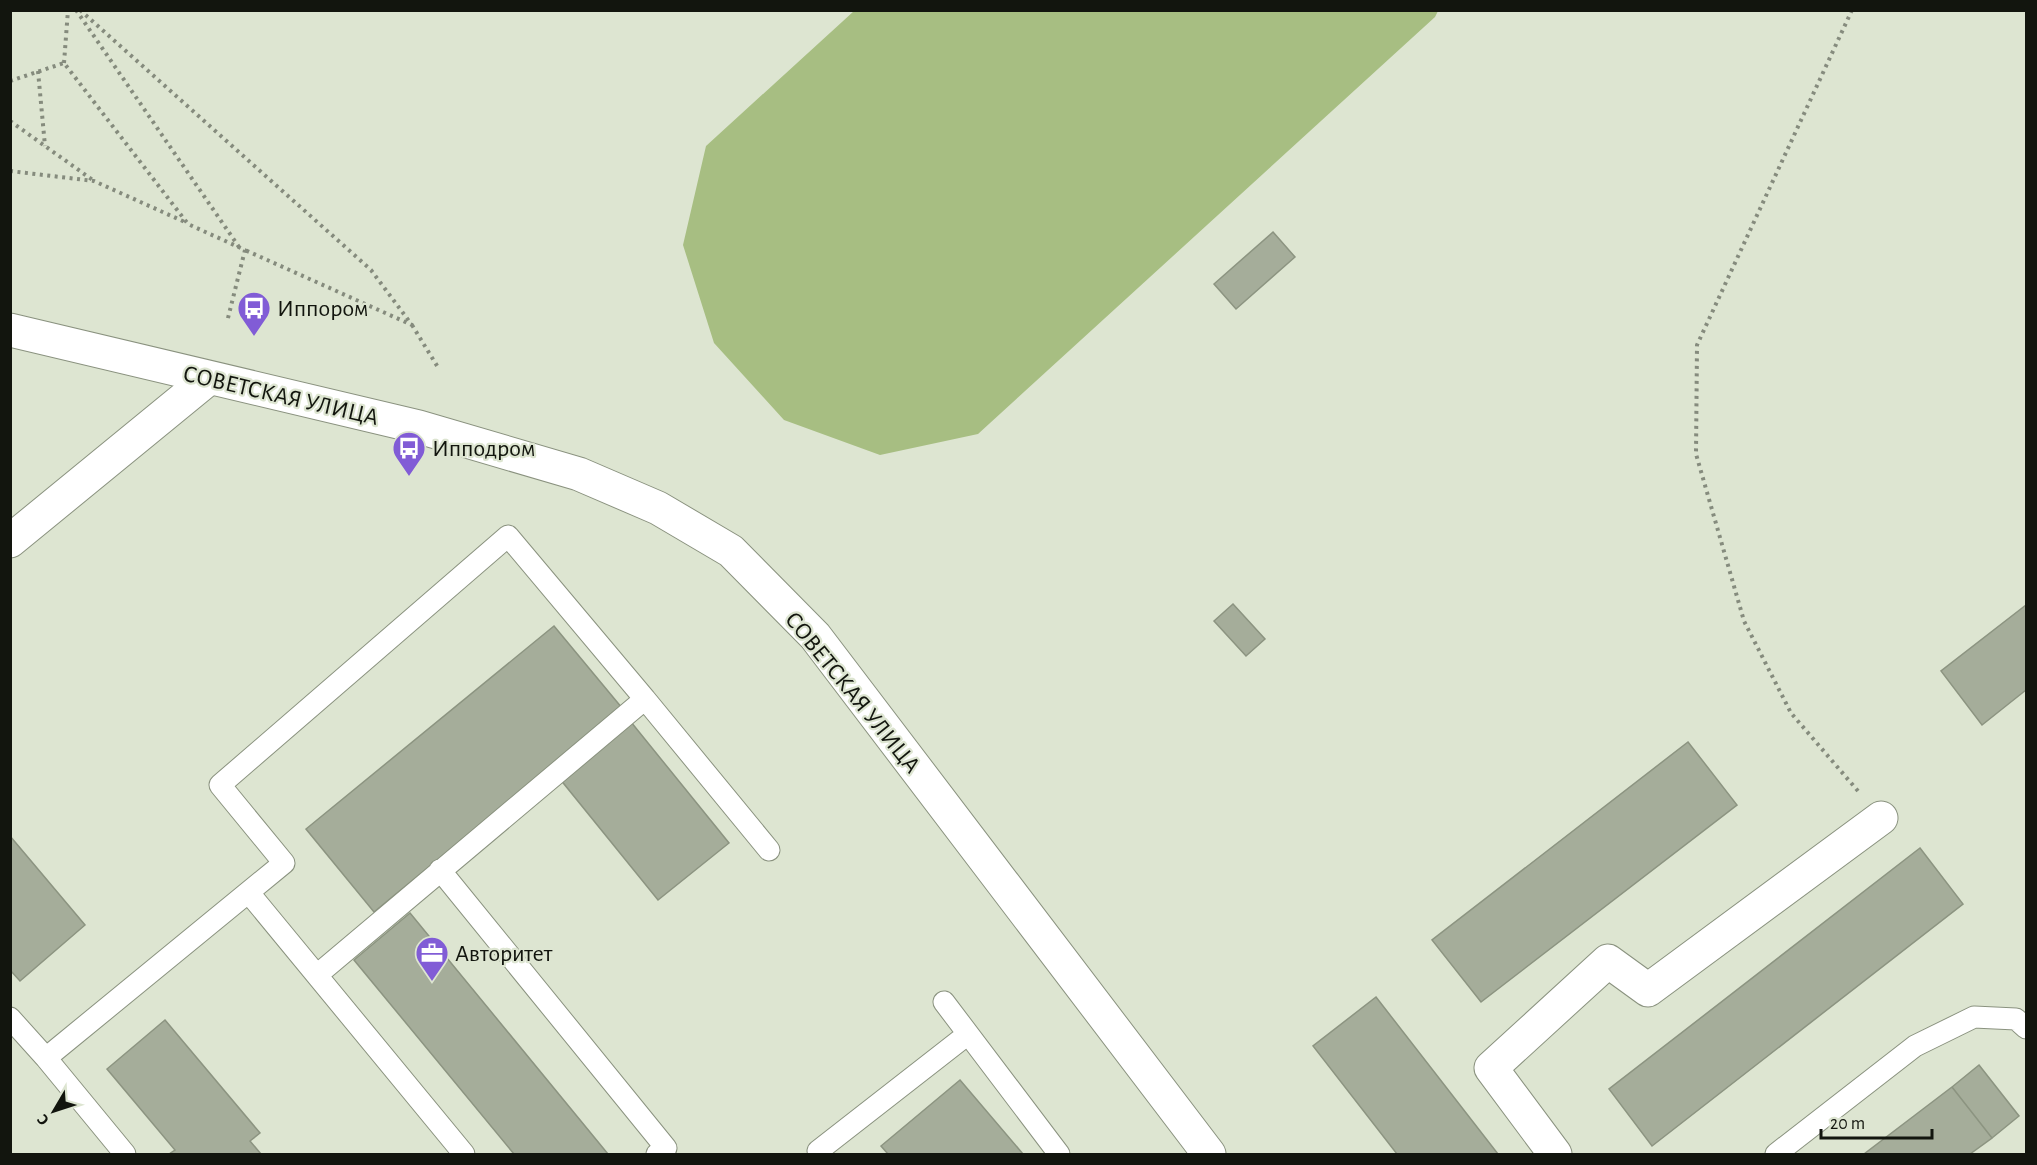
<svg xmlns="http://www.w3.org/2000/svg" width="2037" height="1165" viewBox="0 0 2037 1165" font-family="'Alegreya Sans',sans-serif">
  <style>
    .green { fill: #a7be82 }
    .building { fill: #a5ad9a; stroke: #8c9481; stroke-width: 1.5 }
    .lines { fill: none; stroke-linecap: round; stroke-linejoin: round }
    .lane-casing { stroke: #8a927f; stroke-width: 23 }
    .street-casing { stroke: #8a927f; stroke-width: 35 }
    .secondary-casing { stroke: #8a927f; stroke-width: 35 }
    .path { stroke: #858b7d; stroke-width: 4; stroke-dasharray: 3 4.5; stroke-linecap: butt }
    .lane { stroke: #fff; stroke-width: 21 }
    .street { stroke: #fff; stroke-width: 33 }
    .secondary { stroke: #fff; stroke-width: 33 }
    .labels { text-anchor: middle; stroke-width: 4.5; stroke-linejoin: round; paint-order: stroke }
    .poi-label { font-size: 24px; fill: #12150e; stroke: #dde5d1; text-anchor: start }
    .street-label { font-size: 24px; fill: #12150e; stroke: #dde5d1 }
  </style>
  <rect width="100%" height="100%" fill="#dde5d1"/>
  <!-- green -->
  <path class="green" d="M854 11V10L1438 11 1435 17 978 434 880 455 784 420 714 343 683 245 706 146Z"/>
  <!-- building -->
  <path class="building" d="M1273 232 1295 257 1236 309 1214 284Z
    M1233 604 1265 639 1246 656 1214 621Z
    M2026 605V690L1982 725 1941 671Z
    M554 626 622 708 374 912 306 829Z
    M631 722 729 843 658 900 560 779Z
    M1688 742 1737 805 1481 1002 1432 940Z
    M10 836 85 925 20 981 10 970Z
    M1920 848 1963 904 1652 1146 1609 1089Z
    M410 913 608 1154H514L354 960Z
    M1376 997 1498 1154H1397L1313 1046Z
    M165 1020 260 1133 250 1141 261 1154H169L175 1150 107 1069Z
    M1979 1065 2019 1116 1992 1138 1952 1087Z
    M960 1080 1023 1154H888L881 1146Z
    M1952 1087 1992 1138 1970 1154H1864Z"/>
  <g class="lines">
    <defs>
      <path id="lane" d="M645 699 769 850
        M440 870 666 1148 657 1154
        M249 893 464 1154
        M944 1002 1059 1154
        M10 1018 46 1058
        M818 1151 968 1034
        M125 1154 46 1058 284 863 220 785 508 536 645 699 317 975
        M1776 1154 1915 1046 1974 1017 2016 1019 2026 1028"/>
      <path id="street" d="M10 541 209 378
        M1555 1154 1491 1068 1608 961 1648 990 1881 818"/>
      <path id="secondary" d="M10 330 419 427 579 474 658 508 731 551 815 636 1209 1154"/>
    </defs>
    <!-- lane casing -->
    <use href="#lane" class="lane-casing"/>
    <!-- street casing -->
    <use href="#street" class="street-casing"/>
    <!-- secondary casing -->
    <use href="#secondary" class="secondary-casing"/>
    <!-- path -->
    <path class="path" d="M76 10 239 247
      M80 10 371 270 412 325 245 250
      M1852 10 1697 345 1696 454 1744 621 1791 713 1858 791
      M64 63 68 10
      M38 71 45 146
      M10 81 64 63 188 224 245 250 227 322
      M10 121 94 181
      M10 171 94 181 187 223
      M412 325 439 369"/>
    <!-- lane -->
    <use href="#lane" class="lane"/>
    <!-- street -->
    <use href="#street" class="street"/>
    <!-- secondary -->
    <use href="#secondary" class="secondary"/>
  </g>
  <!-- icons -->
  <defs>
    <symbol id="bus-pin" viewBox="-11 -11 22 30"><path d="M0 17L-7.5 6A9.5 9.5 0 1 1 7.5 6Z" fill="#815cd6" stroke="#dde5d1"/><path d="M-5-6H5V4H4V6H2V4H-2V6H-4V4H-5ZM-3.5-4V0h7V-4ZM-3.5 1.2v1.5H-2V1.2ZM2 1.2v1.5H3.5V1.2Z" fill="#fff"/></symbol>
    <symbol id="office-pin" viewBox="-11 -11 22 30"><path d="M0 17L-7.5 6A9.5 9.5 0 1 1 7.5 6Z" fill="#815cd6" stroke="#dde5d1"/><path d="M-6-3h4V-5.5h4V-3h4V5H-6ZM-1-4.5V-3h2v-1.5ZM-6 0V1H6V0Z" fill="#fff"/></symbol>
  </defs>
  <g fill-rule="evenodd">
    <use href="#bus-pin" x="235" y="289" width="38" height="52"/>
    <use href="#bus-pin" x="390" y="429" width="38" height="52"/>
    <use href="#office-pin" x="413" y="934" width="38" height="52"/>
  </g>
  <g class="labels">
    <!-- poi labels -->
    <g class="poi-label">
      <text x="277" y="316">Иппором</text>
      <text x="432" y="456">Ипподром</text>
      <text x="455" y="961">Авторитет</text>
    </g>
    <!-- street labels -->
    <g class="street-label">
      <text transform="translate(281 395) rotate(13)" y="8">СОВЕТСКАЯ УЛИЦА</text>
      <text transform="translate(853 692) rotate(51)" y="8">СОВЕТСКАЯ УЛИЦА</text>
    </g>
  </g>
  <!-- border -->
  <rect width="2037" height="1165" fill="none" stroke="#12150e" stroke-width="24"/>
  <!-- north arrow -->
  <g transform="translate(54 1111) rotate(231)" stroke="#dde5d1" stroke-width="4.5" paint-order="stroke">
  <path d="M0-4.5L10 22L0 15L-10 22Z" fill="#12150e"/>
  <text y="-9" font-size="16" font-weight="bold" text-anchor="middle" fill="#12150e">С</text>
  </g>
  <!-- scale -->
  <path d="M1821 1129v9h111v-9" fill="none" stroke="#12150e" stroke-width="3"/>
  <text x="1830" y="1129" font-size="18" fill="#12150e" stroke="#dde5d1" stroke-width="4.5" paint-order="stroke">20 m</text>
</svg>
